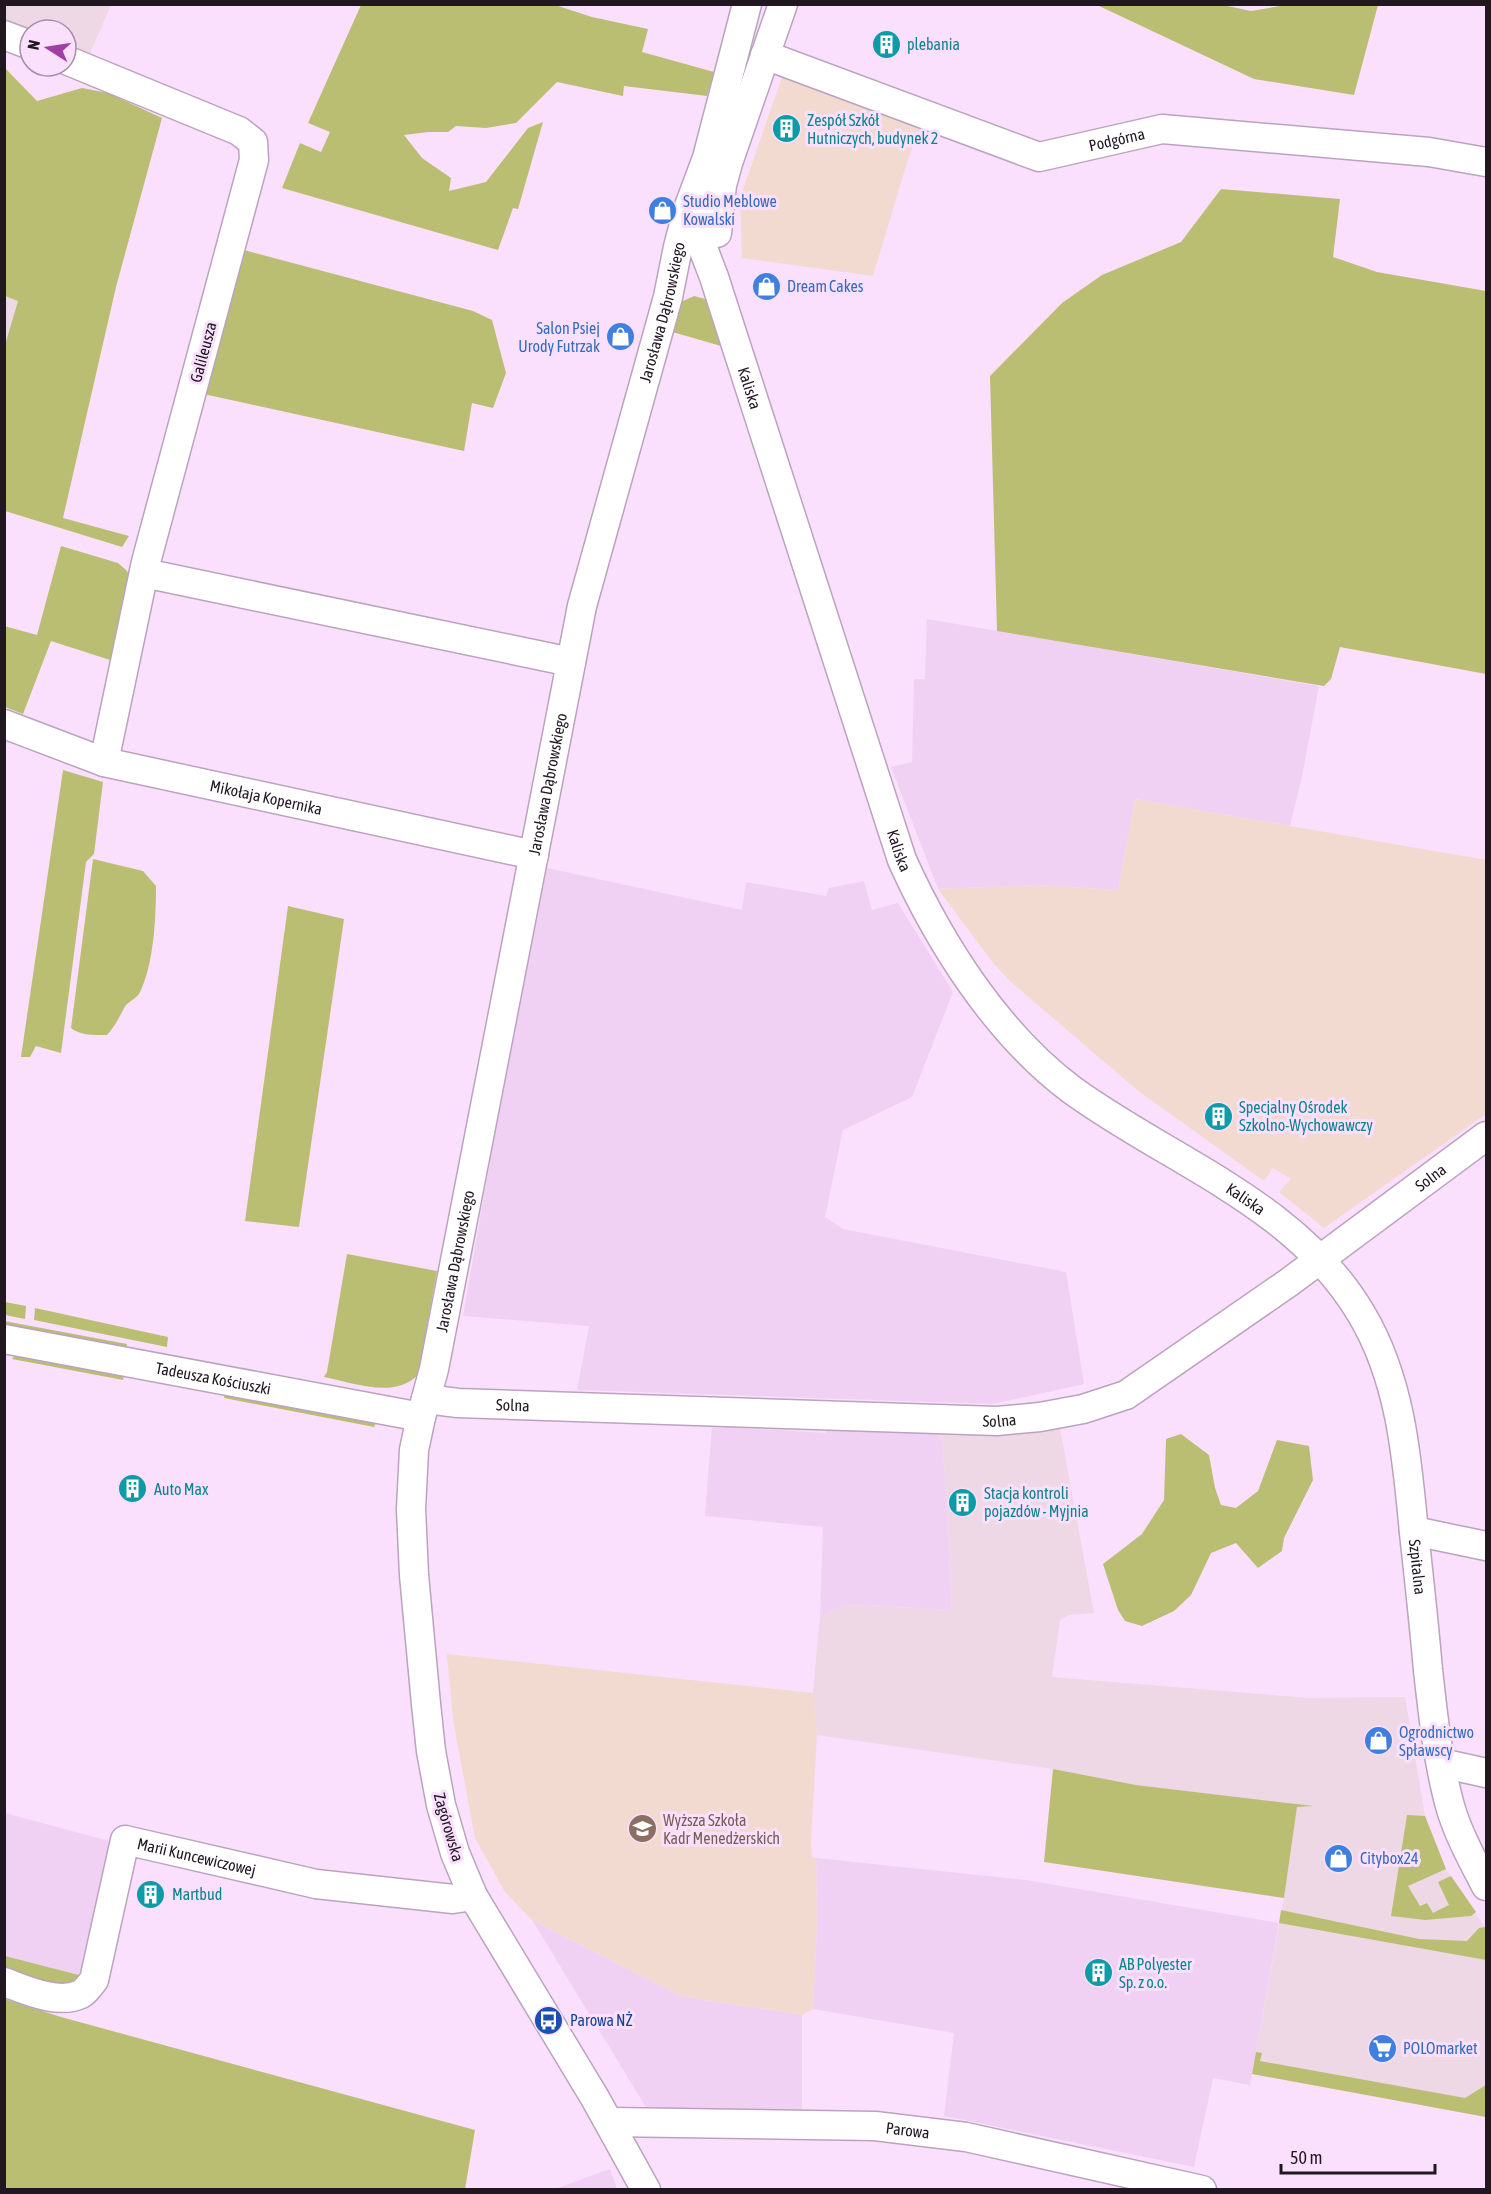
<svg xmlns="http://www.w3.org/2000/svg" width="1491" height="2194" viewBox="0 0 1491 2194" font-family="'Asap Condensed',sans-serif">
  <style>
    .commercial { fill: #efd8e5 }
    .built { fill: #f0d1f4 }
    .education { fill: #f2dad1 }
    .green { fill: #b9be73 }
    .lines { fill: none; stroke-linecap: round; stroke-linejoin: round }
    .minor-casing { stroke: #bba3be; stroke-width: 31 }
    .minor { stroke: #fff; stroke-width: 28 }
    .labels { text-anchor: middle; stroke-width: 6; stroke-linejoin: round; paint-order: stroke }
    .culture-label { font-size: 16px; fill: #0d838f; stroke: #fae0fd; text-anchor: start }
    .street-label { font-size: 16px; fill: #201721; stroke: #fae0fd }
    .shop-label { font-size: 16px; fill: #366cbe; stroke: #fae0fd; text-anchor: start }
    .education-label { font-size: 16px; fill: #785e54; stroke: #fae0fd; text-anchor: start }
    .transit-label { font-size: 16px; fill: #164399; stroke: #fae0fd; text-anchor: start }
  </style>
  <rect width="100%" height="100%" fill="#fae0fd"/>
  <!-- commercial -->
  <path class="commercial" d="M4 5H111L88 58 66 49V30H30L5 25Z
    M5 296 18 301 5 345Z
    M1060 1428 1094 1613 1069 1615 1060 1620 1052 1677 1308 1698 1405 1697 1425 1816 1432 1833 1446 1869 1486 1929V2117L1252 2074 1284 1898 1297 1806H1307L1136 1785 1053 1769 817 1735 813 1693 820 1616 849 1604 952 1610 943 1444 937 1433 973 1434Z"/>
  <!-- built -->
  <path class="built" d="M927 619 1319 686 1302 777 1290 826 1135 799 1118 890 1039 885 938 889 891 767 912 762 914 679H925Z
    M547 868 742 910 746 882 826 896 829 888 864 881 872 910 898 903 953 992 912 1097 843 1130 825 1217 843 1229 1066 1272 1084 1384 993 1404 577 1390 589 1326 463 1316 494 1139Z
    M712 1426 825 1433 827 1429 937 1433 943 1444 952 1610 849 1604 820 1616 823 1527 705 1516Z
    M5 1813 109 1841 83 1976 5 1956Z
    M816 1858 1026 1880 1279 1923 1250 2085 1213 2078 1194 2167 944 2116 954 2033 813 2009 817 1923Z
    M532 1920 680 1996 802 2015V2114H650Z
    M610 2169 617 2189H555L574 2182Z"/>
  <!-- education -->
  <path class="education" d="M782 77 920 129 909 156 873 276 742 258 740 198Z
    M1135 799 1486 860V1114L1324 1228 1279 1192 1291 1179 1273 1168 1264 1181 1137 1090 1011 982 993 963 938 889 1039 885 1118 890Z
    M447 1654 813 1693 817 1735 811 1842 812 1857 816 1858 817 1923 813 2009 802 2015 680 1996 532 1920 505 1892 475 1838 453 1720Z"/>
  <!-- green -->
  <path class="green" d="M1218 4 1251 11 1286 5H1378L1354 95 1254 79 1097 5Z
    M361 5H555L592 17 648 29 642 52 714 72 707 96 624 86 623 96 557 82 516 123 486 128 456 126 448 132H429L404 135 422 158 451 178 449 191 486 182 528 128 543 122 518 209 513 208 498 250 282 188 300 143 321 152 330 132 308 123Z
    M4 67 37 101 82 88 108 93 162 118 116 287 63 518 129 536 122 547 5 511V345L18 301 5 296Z
    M1221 189 1340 199 1333 257 1377 272 1486 291V674L1340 647 1331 679 1324 686 997 631 990 376 1062 303 1102 275 1181 242Z
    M240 249 473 311 492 320 506 373 493 408 472 403 464 451 199 393Z
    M694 296 705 299 721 346 669 331 681 302Z
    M61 546 118 563 126 570 134 582 104 729 96 727 110 660 51 641 23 714 5 707 4 626 37 635Z
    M63 770 103 782 94 854 86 862 61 1053 36 1046 30 1057H21Z
    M93 859 143 871 156 886C156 918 154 963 140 992 137 999 128 1001 124 1008 119 1018 115 1026 107 1035 95 1035 81 1036 71 1028Z
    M288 906 344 919 299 1227 245 1221Z
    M347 1254 437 1271 418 1375C394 1399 354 1383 324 1377L327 1372Z
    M5 1302 26 1306 25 1319 5 1315Z
    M35 1308 168 1337 167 1347 34 1320Z
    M4 1321 127 1344 126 1349 5 1327Z
    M17 1353 124 1375 123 1380 12 1359Z
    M225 1393 376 1423 374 1427 224 1398Z
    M1181 1434 1209 1455 1215 1488 1221 1505 1236 1508 1258 1491 1277 1440 1309 1446 1313 1480 1284 1538 1282 1551 1258 1568 1236 1543 1211 1553 1191 1595 1174 1611 1142 1626 1125 1621 1118 1610 1103 1564 1142 1534 1164 1500 1166 1439Z
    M1053 1769 1136 1785 1313 1806 1297 1807 1284 1898 1044 1862Z
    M1407 1815 1425 1816 1446 1869 1408 1886 1420 1906 1427 1903 1433 1913 1449 1905 1438 1882 1451 1876 1476 1912 1471 1916 1425 1920 1391 1916Z
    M1281 1910 1419 1939 1467 1941 1479 1928 1486 1927V1960L1279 1923Z
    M5 1956 83 1976 70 1986 5 1976Z
    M4 1999 61 2017 475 2130 465 2189H5Z
    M1256 2052 1262 2053 1260 2061 1465 2098 1486 2085V2117L1252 2074Z"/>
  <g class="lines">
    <defs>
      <g id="minor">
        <path d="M4 35 30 45"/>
        <path id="s1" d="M765 55 1039 157 1162 129 1429 152 1486 162"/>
        <path d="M66 60 239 131 253 142 254 160 146 562 104 762"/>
        <path id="s2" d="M701 202V243L714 277 902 860C940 944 997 1034 1072 1090 1171 1162 1297 1204 1362 1315 1401 1381 1407 1458 1414 1533 1419 1578 1424 1624 1428 1670 1433 1715 1438 1762 1450 1806 1458 1834 1473 1861 1486 1886"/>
        <path d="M717 233 722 185 728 163 783 4"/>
        <path d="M144 573 571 662"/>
        <path id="s3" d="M4 724 104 762 534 855"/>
        <path id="s4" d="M4 1339 421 1417"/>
        <path id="s5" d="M426 1399 458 1403 997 1421 1040 1417 1083 1409 1126 1395 1288 1283 1486 1136"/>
        <path d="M1414 1531 1486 1546"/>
        <path d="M1441 1763 1486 1773"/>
        <path id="s6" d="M4 1982C26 1990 58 2005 81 1994 86 1991 90 1985 94 1980L125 1840 316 1884 453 1899 473 1896"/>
        <path id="s7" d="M610 2122 875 2126 966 2137 1202 2190"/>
        <path id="s8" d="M646 2190 595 2098 473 1896 455 1853 441 1805 431 1751 426 1704 414 1575 411 1509 414 1450 421 1417 434 1369 582 606 668 297 678 247 688 209 707 158 747 4"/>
      </g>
    </defs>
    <!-- minor casing -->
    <use href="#minor" class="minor-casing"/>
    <!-- minor -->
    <use href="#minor" class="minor"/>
  </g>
  <!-- icons -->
  <defs>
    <symbol id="building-disc" viewBox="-11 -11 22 22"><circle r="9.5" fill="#0f9aa8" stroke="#fae0fd"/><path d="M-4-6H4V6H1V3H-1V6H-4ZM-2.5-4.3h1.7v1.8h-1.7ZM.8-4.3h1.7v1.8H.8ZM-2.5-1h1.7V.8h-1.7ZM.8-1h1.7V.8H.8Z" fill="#fff"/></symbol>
    <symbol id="shop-disc" viewBox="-11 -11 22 22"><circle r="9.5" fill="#3f7fe0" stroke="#fae0fd"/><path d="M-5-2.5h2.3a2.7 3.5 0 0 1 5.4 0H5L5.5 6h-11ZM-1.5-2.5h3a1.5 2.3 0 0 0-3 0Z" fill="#fff"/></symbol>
    <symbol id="university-disc" viewBox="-11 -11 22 22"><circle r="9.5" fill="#8d6e63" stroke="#fae0fd"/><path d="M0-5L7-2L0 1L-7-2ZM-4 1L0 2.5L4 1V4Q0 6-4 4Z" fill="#fff"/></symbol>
    <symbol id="bus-disc" viewBox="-11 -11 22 22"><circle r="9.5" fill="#1a4fb4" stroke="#fae0fd"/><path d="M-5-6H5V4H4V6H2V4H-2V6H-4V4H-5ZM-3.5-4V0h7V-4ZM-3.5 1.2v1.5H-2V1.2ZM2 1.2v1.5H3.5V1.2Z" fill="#fff"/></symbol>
    <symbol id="supermarket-disc" viewBox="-11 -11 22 22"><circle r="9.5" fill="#3f7fe0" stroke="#fae0fd"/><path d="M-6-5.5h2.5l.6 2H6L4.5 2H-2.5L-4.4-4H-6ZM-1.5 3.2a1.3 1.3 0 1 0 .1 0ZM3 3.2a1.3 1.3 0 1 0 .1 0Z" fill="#fff"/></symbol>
  </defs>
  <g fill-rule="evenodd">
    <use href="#building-disc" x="870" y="28" width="33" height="33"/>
    <use href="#building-disc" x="770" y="112" width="33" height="33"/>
    <use href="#shop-disc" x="646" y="194" width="33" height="33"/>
    <use href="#shop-disc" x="750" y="270" width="33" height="33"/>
    <use href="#shop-disc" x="604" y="320" width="33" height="33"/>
    <use href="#building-disc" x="1202" y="1100" width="33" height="33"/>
    <use href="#building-disc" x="116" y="1472" width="33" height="33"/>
    <use href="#building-disc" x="946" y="1486" width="33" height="33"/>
    <use href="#shop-disc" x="1362" y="1724" width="33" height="33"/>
    <use href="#university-disc" x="626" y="1812" width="33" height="33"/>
    <use href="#shop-disc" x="1322" y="1842" width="33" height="33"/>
    <use href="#building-disc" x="134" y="1878" width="33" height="33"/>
    <use href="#building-disc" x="1082" y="1956" width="33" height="33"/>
    <use href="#bus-disc" x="532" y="2004" width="33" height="33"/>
    <use href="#supermarket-disc" x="1366" y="2032" width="33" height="33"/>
  </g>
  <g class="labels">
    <!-- culture labels -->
    <g class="culture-label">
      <text x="907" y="50">plebania</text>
      <text x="807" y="126">Zespół Szkół<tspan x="807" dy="18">Hutniczych, budynek 2</tspan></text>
      <text x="1239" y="1113">Specjalny Ośrodek<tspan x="1239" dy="18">Szkolno-Wychowawczy</tspan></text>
      <text x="154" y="1495">Auto Max</text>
      <text x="984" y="1499">Stacja kontroli<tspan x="984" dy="18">pojazdów - Myjnia</tspan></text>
      <text x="172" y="1900">Martbud</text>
      <text x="1119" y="1970">AB Polyester<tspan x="1119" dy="18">Sp. z o.o.</tspan></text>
    </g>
    <!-- street labels -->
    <g class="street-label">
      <text dy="6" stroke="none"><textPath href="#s1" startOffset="372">Podgórna</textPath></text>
      <text dy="6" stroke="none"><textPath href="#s8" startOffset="1960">Jarosława Dąbrowskiego</textPath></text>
      <text transform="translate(203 352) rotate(-75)" y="6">Galileusza</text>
      <text dy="6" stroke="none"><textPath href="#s2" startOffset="194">Kaliska</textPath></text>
      <text dy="6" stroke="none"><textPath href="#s8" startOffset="1474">Jarosława Dąbrowskiego</textPath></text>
      <text dy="6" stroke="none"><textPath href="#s3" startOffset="273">Mikołaja Kopernika</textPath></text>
      <text dy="6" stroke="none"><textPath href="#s2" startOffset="680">Kaliska</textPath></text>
      <text dy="6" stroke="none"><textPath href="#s5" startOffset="1078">Solna</textPath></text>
      <text dy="6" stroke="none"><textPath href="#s2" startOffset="1184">Kaliska</textPath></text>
      <text dy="6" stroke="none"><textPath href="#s8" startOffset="988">Jarosława Dąbrowskiego</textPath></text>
      <text dy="6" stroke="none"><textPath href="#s4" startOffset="213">Tadeusza Kościuszki</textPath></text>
      <text dy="6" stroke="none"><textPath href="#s5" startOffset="87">Solna</textPath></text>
      <text dy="6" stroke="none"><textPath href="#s5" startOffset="574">Solna</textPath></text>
      <text dy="6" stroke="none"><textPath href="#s2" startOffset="1610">Szpitalna</textPath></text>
      <text transform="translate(449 1827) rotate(74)" y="6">Zagórowska</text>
      <text dy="6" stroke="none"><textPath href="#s6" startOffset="316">Marii Kuncewiczowej</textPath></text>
      <text dy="6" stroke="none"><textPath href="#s7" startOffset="298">Parowa</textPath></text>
    </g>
    <!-- shop labels -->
    <g class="shop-label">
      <text x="683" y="207">Studio Meblowe<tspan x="683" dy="18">Kowalski</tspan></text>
      <text x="787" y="292">Dream Cakes</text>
      <text x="600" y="334" text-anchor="end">Salon Psiej<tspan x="600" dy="18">Urody Futrzak</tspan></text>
      <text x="1399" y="1738">Ogrodnictwo<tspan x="1399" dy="18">Spławscy</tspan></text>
      <text x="1360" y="1864">Citybox24</text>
      <text x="1403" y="2054">POLOmarket</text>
    </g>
    <!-- education labels -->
    <g class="education-label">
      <text x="663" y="1826">Wyższa Szkoła<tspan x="663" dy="18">Kadr Menedżerskich</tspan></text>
    </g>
    <!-- transit labels -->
    <g class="transit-label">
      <text x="570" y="2026">Parowa NŻ</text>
    </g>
  </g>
  <!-- border -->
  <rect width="1491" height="2194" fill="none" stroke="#201721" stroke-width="12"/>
  <!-- north arrow -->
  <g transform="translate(48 48) rotate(282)"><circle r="28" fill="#fae0fd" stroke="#a390a5" stroke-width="1.5"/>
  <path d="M0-4.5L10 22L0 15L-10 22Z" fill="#a13fa5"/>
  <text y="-9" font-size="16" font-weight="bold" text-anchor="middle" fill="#201721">N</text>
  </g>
  <!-- scale -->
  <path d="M1281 2164v9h154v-9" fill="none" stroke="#201721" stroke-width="3"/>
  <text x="1290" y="2164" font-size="18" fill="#201721" stroke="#fae0fd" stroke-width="4.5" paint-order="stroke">50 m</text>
</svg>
